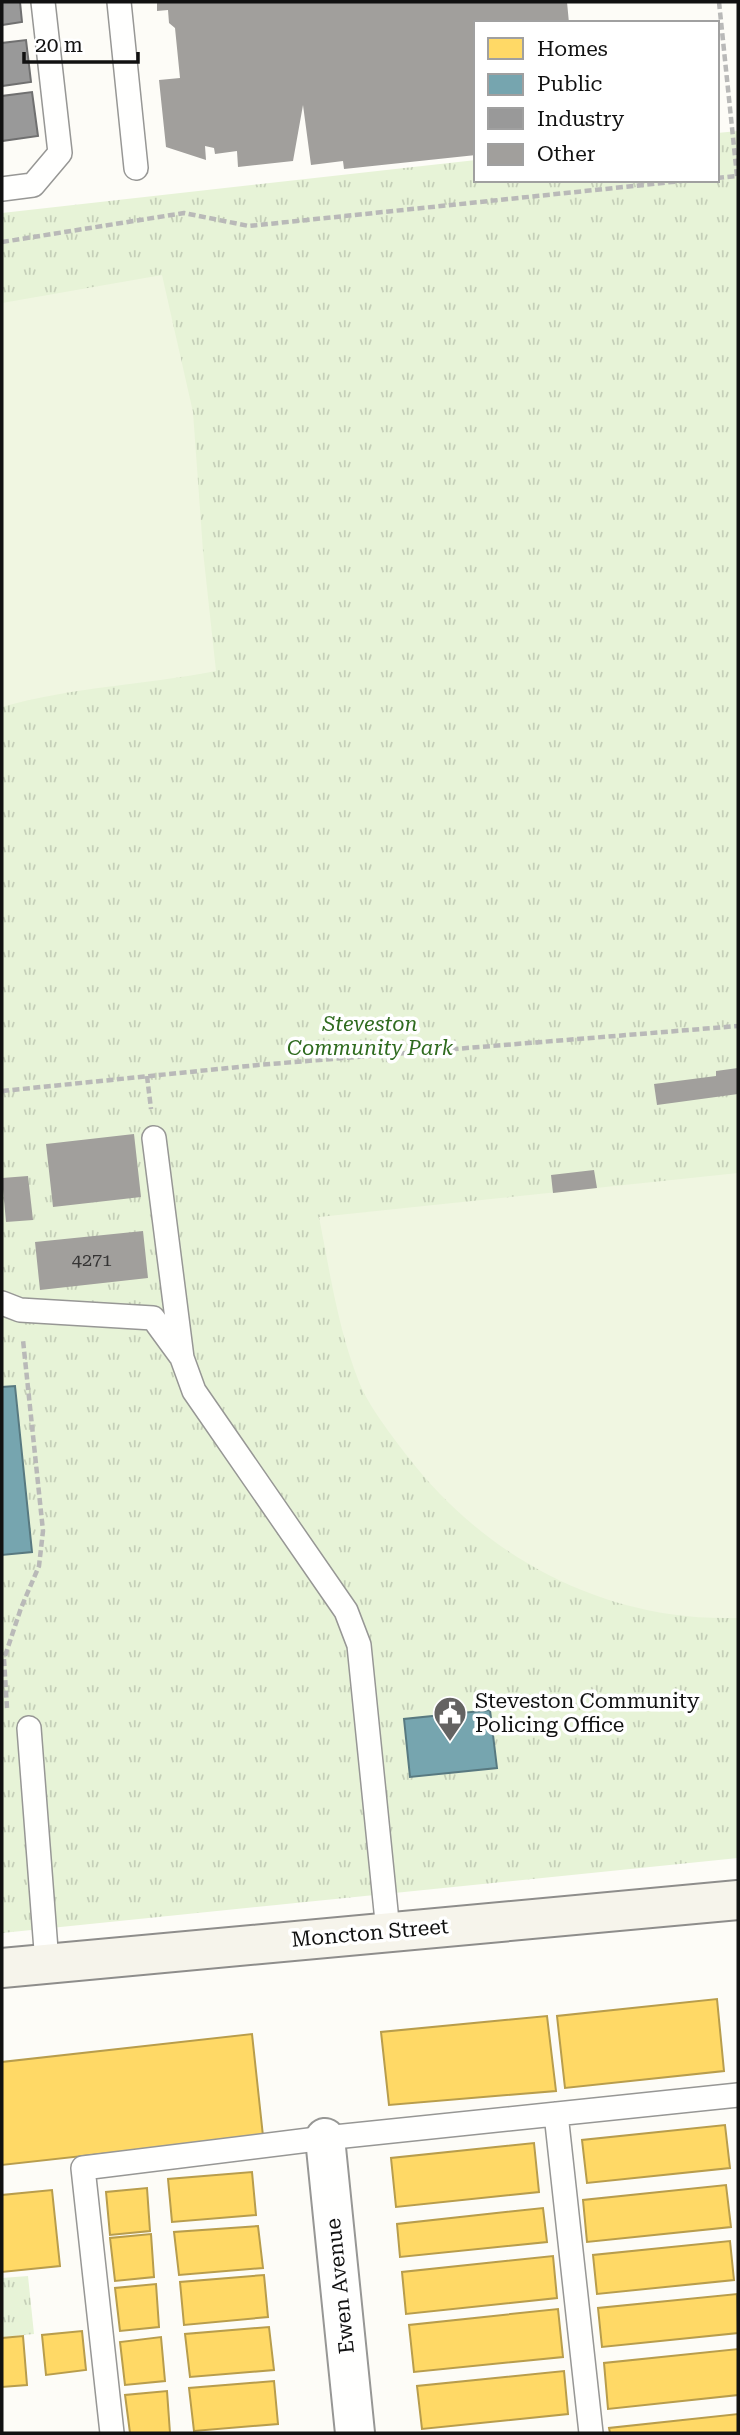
<svg xmlns="http://www.w3.org/2000/svg" width="740" height="2435" viewBox="0 0 740 2435" font-family="'Roboto Serif',serif">
  <style>
    .park { fill: url(#park-tufts) }
    .pitch { fill: #f0f6e1 }
    .homes { fill: #ffd966; stroke: #b89d4c; stroke-width: 2 }
    .public { fill: #76a5af; stroke: #587980; stroke-width: 2 }
    .industry { fill: #999; stroke: #707070; stroke-width: 2 }
    .building { fill: #a19f9c }
    .lines { fill: none; stroke-linecap: round; stroke-linejoin: round }
    .lane-casing { stroke: #979795; stroke-width: 26 }
    .street-casing { stroke: #979795; stroke-width: 42 }
    .secondary-casing { stroke: #8e8d8b; stroke-width: 42 }
    .path { stroke: #b9b9b8; stroke-width: 4.5; stroke-dasharray: 7 3.5; stroke-linecap: butt }
    .lane { stroke: #fffffe; stroke-width: 23 }
    .street { stroke: #fffffe; stroke-width: 38 }
    .secondary { stroke: #f6f4eb; stroke-width: 38 }
    .labels { text-anchor: middle; stroke-width: 7; stroke-linejoin: round; paint-order: stroke }
    .number-label { font-size: 18px; fill: #353434 }
    .park-label { font-size: 21px; font-style: italic; fill: #2f6b1f; stroke: #fff }
    .poi-label { font-size: 21px; fill: #111; stroke: #fff; text-anchor: start }
    .street-label { font-size: 21px; fill: #111; stroke: #fff }
  </style>
  <defs>
    <pattern id="park-tufts" width="24" height="20" patternUnits="userSpaceOnUse" patternTransform="scale(1.75)"><rect width="24" height="20" fill="#e7f3d7"/><path d="M3 7l-1-3M5 7V3M7 7l1-3M15 17l-1-3M17 17v-4M19 17l1-3" fill="none" stroke="#c5cfb8"/></pattern>
  </defs>
  <rect width="100%" height="100%" fill="#fdfcf7"/>
  <!-- park -->
  <path class="park" d="M738 131V1858L2 1933V213L476 160V180H717V133Z
    M28 2276 34 2334 2 2337V2278Z"/>
  <!-- pitch -->
  <path class="pitch" d="M162 275 193 412 203 551 216 671C145 685 71 687 2 707V303Z
    M738 1173V1618C721 1618 703 1618 685 1616 574 1604 476 1545 408 1457 392 1436 369 1407 359 1382 338 1329 330 1273 319 1217Z"/>
  <!-- homes -->
  <path class="homes" d="M717 1999 724 2071 565 2088 557 2016Z
    M547 2016 556 2091 389 2105 381 2032Z
    M252 2034 263 2136 2 2165V2062Z
    M725 2125 730 2168 587 2183 582 2140Z
    M534 2143 539 2192 396 2207 391 2158Z
    M252 2172 256 2215 172 2222 168 2179Z
    M726 2185 731 2227 587 2242 583 2200Z
    M147 2188 150 2231 110 2235 106 2192Z
    M52 2190 60 2266 2 2272V2195Z
    M543 2208 547 2242 400 2257 397 2224Z
    M258 2226 263 2268 179 2275 174 2232Z
    M151 2234 154 2277 115 2281 110 2238Z
    M730 2241 734 2280 597 2294 593 2255Z
    M553 2256 557 2298 406 2314 402 2272Z
    M264 2275 268 2317 184 2325 180 2282Z
    M156 2284 159 2327 120 2331 115 2288Z
    M737 2294 738 2333 602 2347 598 2308Z
    M558 2309 563 2357 414 2372 409 2325Z
    M269 2327 274 2370 190 2377 185 2334Z
    M82 2331 86 2370 46 2375 42 2335Z
    M23 2336 27 2385 2 2387V2338Z
    M161 2337 165 2381 125 2385 120 2342Z
    M738 2349V2395L608 2409 604 2363Z
    M564 2371 568 2414 422 2429 417 2386Z
    M274 2381 278 2424 194 2431 189 2388Z
    M167 2391 170 2433H130L125 2395Z
    M738 2414V2433H610L609 2428Z"/>
  <!-- public -->
  <path class="public" d="M15 1386 32 1552 2 1555V1387Z
    M490 1710 497 1768 410 1777 404 1719Z"/>
  <!-- industry -->
  <path class="industry" d="M2 2H20L22 22 2 25Z
    M26 40 31 82 2 86V43Z
    M32 92 38 136 2 141V96Z"/>
  <!-- building -->
  <path class="building" d="M157 2H567L569 23H476V155L344 169 343 161 311 165 303 105 293 161 238 167 237 151 215 154 214 148 205 146 206 160 166 147 159 80 180 78 175 28 169 23 168 10 157 11Z
    M738 1068V1094L657 1105 654 1084 716 1076V1071Z
    M134 1134 141 1197 53 1207 46 1144Z
    M594 1170 597 1188 553 1193 551 1175Z
    M28 1176 33 1220 6 1222 2 1178Z
    M143 1231 148 1278 40 1290 35 1242Z"/>
  <g class="lines">
    <defs>
      <path id="lane" d="M119 2 136 168
        M2 189 33 185 60 153 43 2
        M154 1138 182 1358 194 1391 346 1611 359 1645 388 1931
        M2 1303 20 1310 153 1318 180 1355
        M29 1728 47 1963
        M556 2114 591 2433
        M112 2433 83 2168 325 2138 738 2095"/>
      <path id="street" d="M325 2138 355 2433"/>
      <path id="secondary" d="M2 1968 738 1900"/>
    </defs>
    <!-- lane casing -->
    <use href="#lane" class="lane-casing"/>
    <!-- street casing -->
    <use href="#street" class="street-casing"/>
    <!-- secondary casing -->
    <use href="#secondary" class="secondary-casing"/>
    <!-- path -->
    <path class="path" d="M719 2 737 176
      M717 178 737 176
      M2 242 184 213 249 226 691 180
      M147 1076 151 1109
      M2 1091 258 1065 738 1026
      M7 1708 4 1659 21 1608 39 1566 43 1531 23 1340"/>
    <!-- lane -->
    <use href="#lane" class="lane"/>
    <!-- street -->
    <use href="#street" class="street"/>
    <!-- secondary -->
    <use href="#secondary" class="secondary"/>
  </g>
  <!-- icons -->
  <defs>
    <symbol id="civic-pin" viewBox="-11 -11 22 30"><path d="M0 17L-7.5 6A9.5 9.5 0 1 1 7.5 6Z" fill="#646362" stroke="#fff"/><path d="M-.6-6.5H3V-4.5H.6V-3L4-1V1h2V6H-6V1h2V-1L-.6-3ZM-1.2 2.5V6h2.4V2.5Z" fill="#fff"/></symbol>
  </defs>
  <g fill-rule="evenodd">
    <use href="#civic-pin" x="431" y="1694" width="38" height="52"/>
  </g>
  <g class="labels">
    <!-- number labels -->
    <g class="number-label">
      <text x="92" y="1266">4271</text>
    </g>
    <!-- park labels -->
    <g class="park-label">
      <text x="370" y="1031">Steveston<tspan x="370" dy="24">Community Park</tspan></text>
    </g>
    <!-- poi labels -->
    <g class="poi-label">
      <text x="475" y="1708">Steveston Community<tspan x="475" dy="24">Policing Office</tspan></text>
    </g>
    <!-- street labels -->
    <g class="street-label">
      <text transform="translate(370 1933) rotate(-5)" y="7">Moncton Street</text>
      <text transform="translate(340 2286) rotate(-96)" y="7">Ewen Avenue</text>
    </g>
  </g>
  <!-- border -->
  <rect width="740" height="2435" fill="none" stroke="#111111" stroke-width="7"/>
  <!-- legend -->
  <rect x="474" y="21" width="245" height="161" fill="#ffffff" stroke="#a0a0a0" stroke-width="2"/>
  <rect x="488" y="38" width="35" height="21" fill="#ffd966" stroke="#a0a0a0" stroke-width="2"/>
  <text x="537" y="56" font-size="21" fill="#111111">Homes</text>
  <rect x="488" y="74" width="35" height="21" fill="#76a5af" stroke="#a0a0a0" stroke-width="2"/>
  <text x="537" y="91" font-size="21" fill="#111111">Public</text>
  <rect x="488" y="108" width="35" height="21" fill="#999999" stroke="#a0a0a0" stroke-width="2"/>
  <text x="537" y="126" font-size="21" fill="#111111">Industry</text>
  <rect x="488" y="144" width="35" height="21" fill="#a19f9c" stroke="#a0a0a0" stroke-width="2"/>
  <text x="537" y="161" font-size="21" fill="#111111">Other</text>
  <!-- scale -->
  <path d="M24 52v10h114v-10" fill="none" stroke="#111111" stroke-width="3.5"/>
  <text x="35" y="52" font-size="21" fill="#111111" stroke="#ffffff" stroke-width="5" paint-order="stroke">20 m</text>
</svg>
